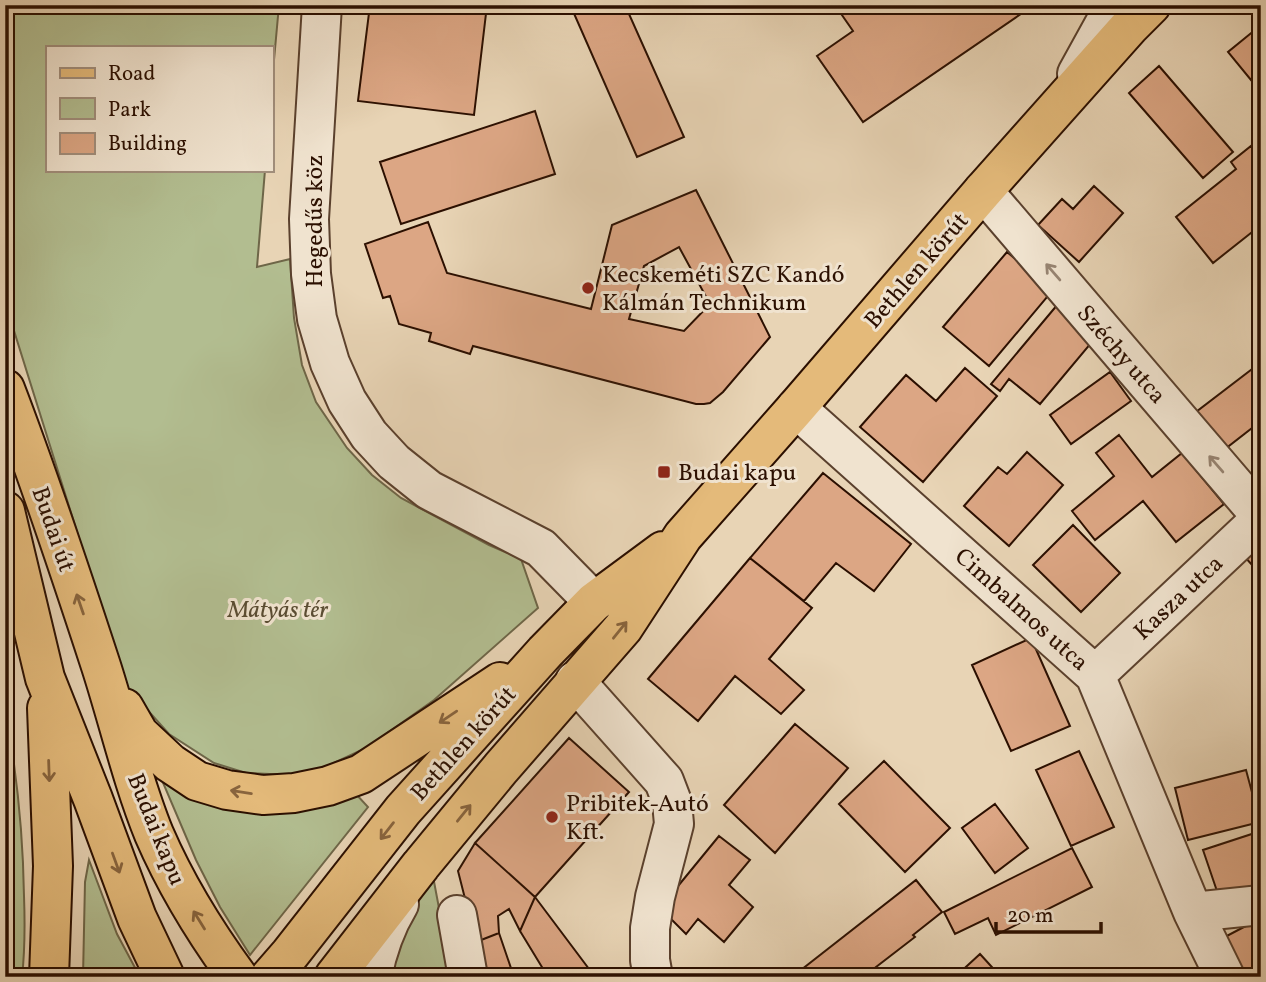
<svg xmlns="http://www.w3.org/2000/svg" width="1266" height="982" viewBox="0 0 1266 982" font-family="Vollkorn,serif">
  <style>
    .green { fill: #b2bd90; stroke: #6e6648; stroke-width: 2 }
    .building { fill: #dca684; stroke: #2b0f00; stroke-width: 2; fill-rule: evenodd }
    .lines { fill: none; stroke-linecap: round; stroke-linejoin: round }
    .minor-casing { stroke: #5a402d; stroke-width: 42 }
    .major-casing { stroke: #2b0f00; stroke-width: 42 }
    .minor { stroke: #f0e3cf; stroke-width: 38 }
    .major { stroke: #e4ba7a; stroke-width: 38 }
    .oneway { stroke: #978472 }
    .oneway2 { stroke: #88643d }
    .poi-dot { fill: #8f2418; stroke: #f0e3cf; stroke-width: 2.5 }
    .labels { text-anchor: middle; stroke-width: 6; stroke-linejoin: round; paint-order: stroke }
    .street-label { font-size: 24px; fill: #2b0f00; stroke: #f0e3cf }
    .poi-label { font-size: 24px; fill: #2b0f00; stroke: #f0e3cf; text-anchor: start }
    .park-label { font-size: 24px; font-style: italic; fill: #5a4c32; stroke: #f0e3cf }
  </style>
  <rect width="100%" height="100%" fill="#e8d4b5"/>
  <filter id="stains"><feTurbulence type="fractalNoise" baseFrequency=".00286" numOctaves="4"/><feColorMatrix values="0 0 0 0 .2 0 0 0 0 .09 0 0 0 0 .02 0 0 0 .5 -.17"/></filter>
  <radialGradient id="worn" r=".72"><stop offset=".6" stop-color="#630" stop-opacity="0"/><stop offset="1" stop-color="#630" stop-opacity=".3"/></radialGradient>
  <!-- green -->
  <path class="green" d="M5 5H279L271 93V47H47V170H265L257 267 290 259 294 318 302 365 316 402 347 448 372 475 401 498 489 545 521 559 538 608 434 700 366 748 325 767 291 775 246 773 214 763 169 734 125 685 5 302Z
    M5 709C17 772 23 832 24 896 25 923 25 950 22 977H5Z
    M158 771 355 793 368 807 250 955 220 907 196 860Z
    M89 860 117 934 140 977H83L85 882Z
    M432 871 452 977H387L399 929Z"/>
  <!-- building -->
  <path class="building" d="M370 5H487L474 115 358 101Z
    M581 5H625L684 137 637 157 572 9Z
    M835 5H1034L863 122 817 56 853 31Z
    M1261 25V71L1251 80 1228 52Z
    M1159 66 1233 152 1203 178 1129 93Z
    M535 111 555 174 401 224 380 162Z
    M1251 146 1261 158V225L1213 263 1176 217 1236 169 1231 162Z
    M1094 186 1123 213 1079 262 1038 225 1062 199 1073 209Z
    M696 190 770 337 723 392 710 403 704 404H696L473 346 470 354 429 341 431 333 399 324 390 296 383 298 365 244 428 222 447 273 591 309 612 225ZM679 247 710 304 684 331 629 319 644 266Z
    M1007 252 1053 290 989 366 943 327Z
    M1058 304 1097 336 1040 404 1009 379 1000 391 991 384Z
    M1260 363 1261 421 1225 449 1196 412Z
    M965 368 997 396 923 482 860 427 906 375 936 401Z
    M1110 372 1131 401 1071 444 1050 415Z
    M1119 435 1152 477 1182 453 1224 504 1176 542 1143 501 1095 540 1072 511 1114 476 1096 453Z
    M1027 452 1063 485 1009 546 964 506 998 467 1007 474Z
    M823 473 911 544 874 591 836 563 804 601 750 558Z
    M1073 525 1120 573 1081 612 1033 565Z
    M1261 540V575L1244 556Z
    M750 558 812 608 769 659 804 690 781 714 735 676 698 721 648 679Z
    M1031 638 1070 726 1011 751 972 665Z
    M795 724 848 768 775 853 724 805Z
    M569 738 629 792 535 897 475 843Z
    M1079 751 1114 827 1071 846 1036 770Z
    M884 761 950 828 905 872 839 804Z
    M1246 770 1260 822 1188 840 1175 788Z
    M995 804 1028 848 995 873 962 828Z
    M1261 831V869L1256 871 1260 883 1219 897 1203 850Z
    M719 836 750 860 729 885 753 907 724 942 698 919 686 934 660 908Z
    M475 843 535 897 520 931 509 909 498 916 499 933 476 942 458 871Z
    M1072 848 1092 887 996 935 988 918 955 934 944 912Z
    M916 880 942 912 913 935 915 937 867 974 869 977H792Z
    M535 897 595 977H548L520 931Z
    M1261 918V977H1241L1221 939Z
    M499 933 514 977H484L476 942Z
    M980 954 1001 977H955Z"/>
  <g class="lines">
    <defs>
      <path id="minor" d="M322 5 309 219 311 274 317 319 330 363 347 401 369 435 394 462 429 490 541 548 594 602
        M1077 74 1115 5
        M983 191 1261 516
        M796 408 1095 675 1193 912 1225 977
        M1095 675 1261 519
        M575 681 664 781 672 802 674 824 655 897 650 928V960L653 977
        M1193 912 1261 905
        M457 915 468 977
        M372 977C377 951 385 927 399 904"/>
      <path id="major" d="M5 389C40 480 71 574 101 666 119 722 132 780 154 834 176 885 205 932 238 977
        M5 511 45 678 93 799 137 918 165 977
        M47 708 53 866 49 977
        M124 708 139 734 170 763 197 781 227 790 263 795 294 793 328 786 361 774 500 682
        M270 977 290 954 403 810 545 652 594 602 663 551
        M334 977 421 865 501 768 623 628 683 536 796 408 983 191 1129 27 1151 5"/>
    </defs>
    <!-- minor casing -->
    <use href="#minor" class="minor-casing"/>
    <!-- major casing -->
    <use href="#major" class="major-casing"/>
    <!-- minor -->
    <use href="#minor" class="minor"/>
    <!-- major -->
    <use href="#major" class="major"/>
  </g>
  <!-- one-way arrows -->
  <defs><path id="oneway-shaft" d="M-6 0H5M1.5-3L5.5 0L1.5 3" fill="none" stroke-width="1.6" stroke-linecap="round" stroke-linejoin="round" transform="scale(1.75)"/></defs>
  <g class="oneway">
    <use href="#oneway-shaft" transform="translate(1053 272) rotate(-131)"/>
    <use href="#oneway-shaft" transform="translate(1216 464) rotate(-131)"/>
  </g>
  <g class="oneway2">
    <use href="#oneway-shaft" transform="translate(80 604) rotate(-109)"/>
    <use href="#oneway-shaft" transform="translate(620 630) rotate(-51)"/>
    <use href="#oneway-shaft" transform="translate(448 717) rotate(146)"/>
    <use href="#oneway-shaft" transform="translate(49 771) rotate(88)"/>
    <use href="#oneway-shaft" transform="translate(241 792) rotate(-171)"/>
    <use href="#oneway-shaft" transform="translate(464 813) rotate(-51)"/>
    <use href="#oneway-shaft" transform="translate(387 831) rotate(128)"/>
    <use href="#oneway-shaft" transform="translate(116 863) rotate(70)"/>
    <use href="#oneway-shaft" transform="translate(199 920) rotate(-122)"/>
  </g>
  <!-- markers -->
  <g class="poi-dot">
    <circle cx="588" cy="288" r="7"/>
    <rect x="657" y="465" width="14" height="14" rx="3.5"/>
    <circle cx="552" cy="817" r="7"/>
  </g>
  <g class="labels">
    <!-- street labels -->
    <g class="street-label">
      <text transform="translate(314 221) rotate(-90)" y="8">Hegedűs köz</text>
      <text transform="translate(916 270) rotate(-49)" y="8">Bethlen körút</text>
      <text transform="translate(1122 354) rotate(49)" y="8">Széchy utca</text>
      <text transform="translate(54 529) rotate(71)" y="8">Budai út</text>
      <text transform="translate(1178 597) rotate(-43)" y="8">Kasza utca</text>
      <text transform="translate(1022 609) rotate(42)" y="8">Cimbalmos utca</text>
      <text transform="translate(463 743) rotate(-48)" y="8">Bethlen körút</text>
      <text transform="translate(157 829) rotate(68)" y="8">Budai kapu</text>
    </g>
    <!-- poi labels -->
    <g class="poi-label">
      <text x="602" y="282">Kecskeméti SZC Kandó<tspan x="602" dy="28">Kálmán Technikum</tspan></text>
      <text x="678" y="480">Budai kapu</text>
      <text x="566" y="811">Pribitek-Autó<tspan x="566" dy="28">Kft.</tspan></text>
    </g>
    <!-- park labels -->
    <g class="park-label">
      <text x="278" y="617">Mátyás tér</text>
    </g>
  </g>
  <!-- margin -->
  <rect width="1266" height="982" fill="none" stroke="#e8d4b5" stroke-width="28"/>
  <rect x="7" y="7" width="1252" height="968" fill="none" stroke="#2b0f00" stroke-width="3.5"/>
  <rect x="14" y="14" width="1238" height="954" fill="none" stroke="#2b0f00" stroke-width="2"/>
  <!-- legend -->
  <rect x="46" y="46" width="228" height="126" fill="#f0e3cf" stroke="#a18e7c" stroke-width="2"/>
  <rect x="60" y="68" width="35" height="10" fill="#e4ba7a" stroke="#a18e7c" stroke-width="2"/>
  <text x="108" y="80" font-size="21" fill="#2b0f00">Road</text>
  <rect x="60" y="98" width="35" height="21" fill="#b2bd90" stroke="#a18e7c" stroke-width="2"/>
  <text x="108" y="116" font-size="21" fill="#2b0f00">Park</text>
  <rect x="60" y="133" width="35" height="21" fill="#dca684" stroke="#a18e7c" stroke-width="2"/>
  <text x="108" y="150" font-size="21" fill="#2b0f00">Building</text>
  <!-- scale -->
  <path d="M996 922v10h105v-10" fill="none" stroke="#2b0f00" stroke-width="3.5"/>
  <text x="1007" y="922" font-size="21" fill="#2b0f00" stroke="#f0e3cf" stroke-width="5" paint-order="stroke">20 m</text>
  <rect width="100%" height="100%" filter="url(#stains)"/>
  <rect width="100%" height="100%" fill="url(#worn)"/>
</svg>
